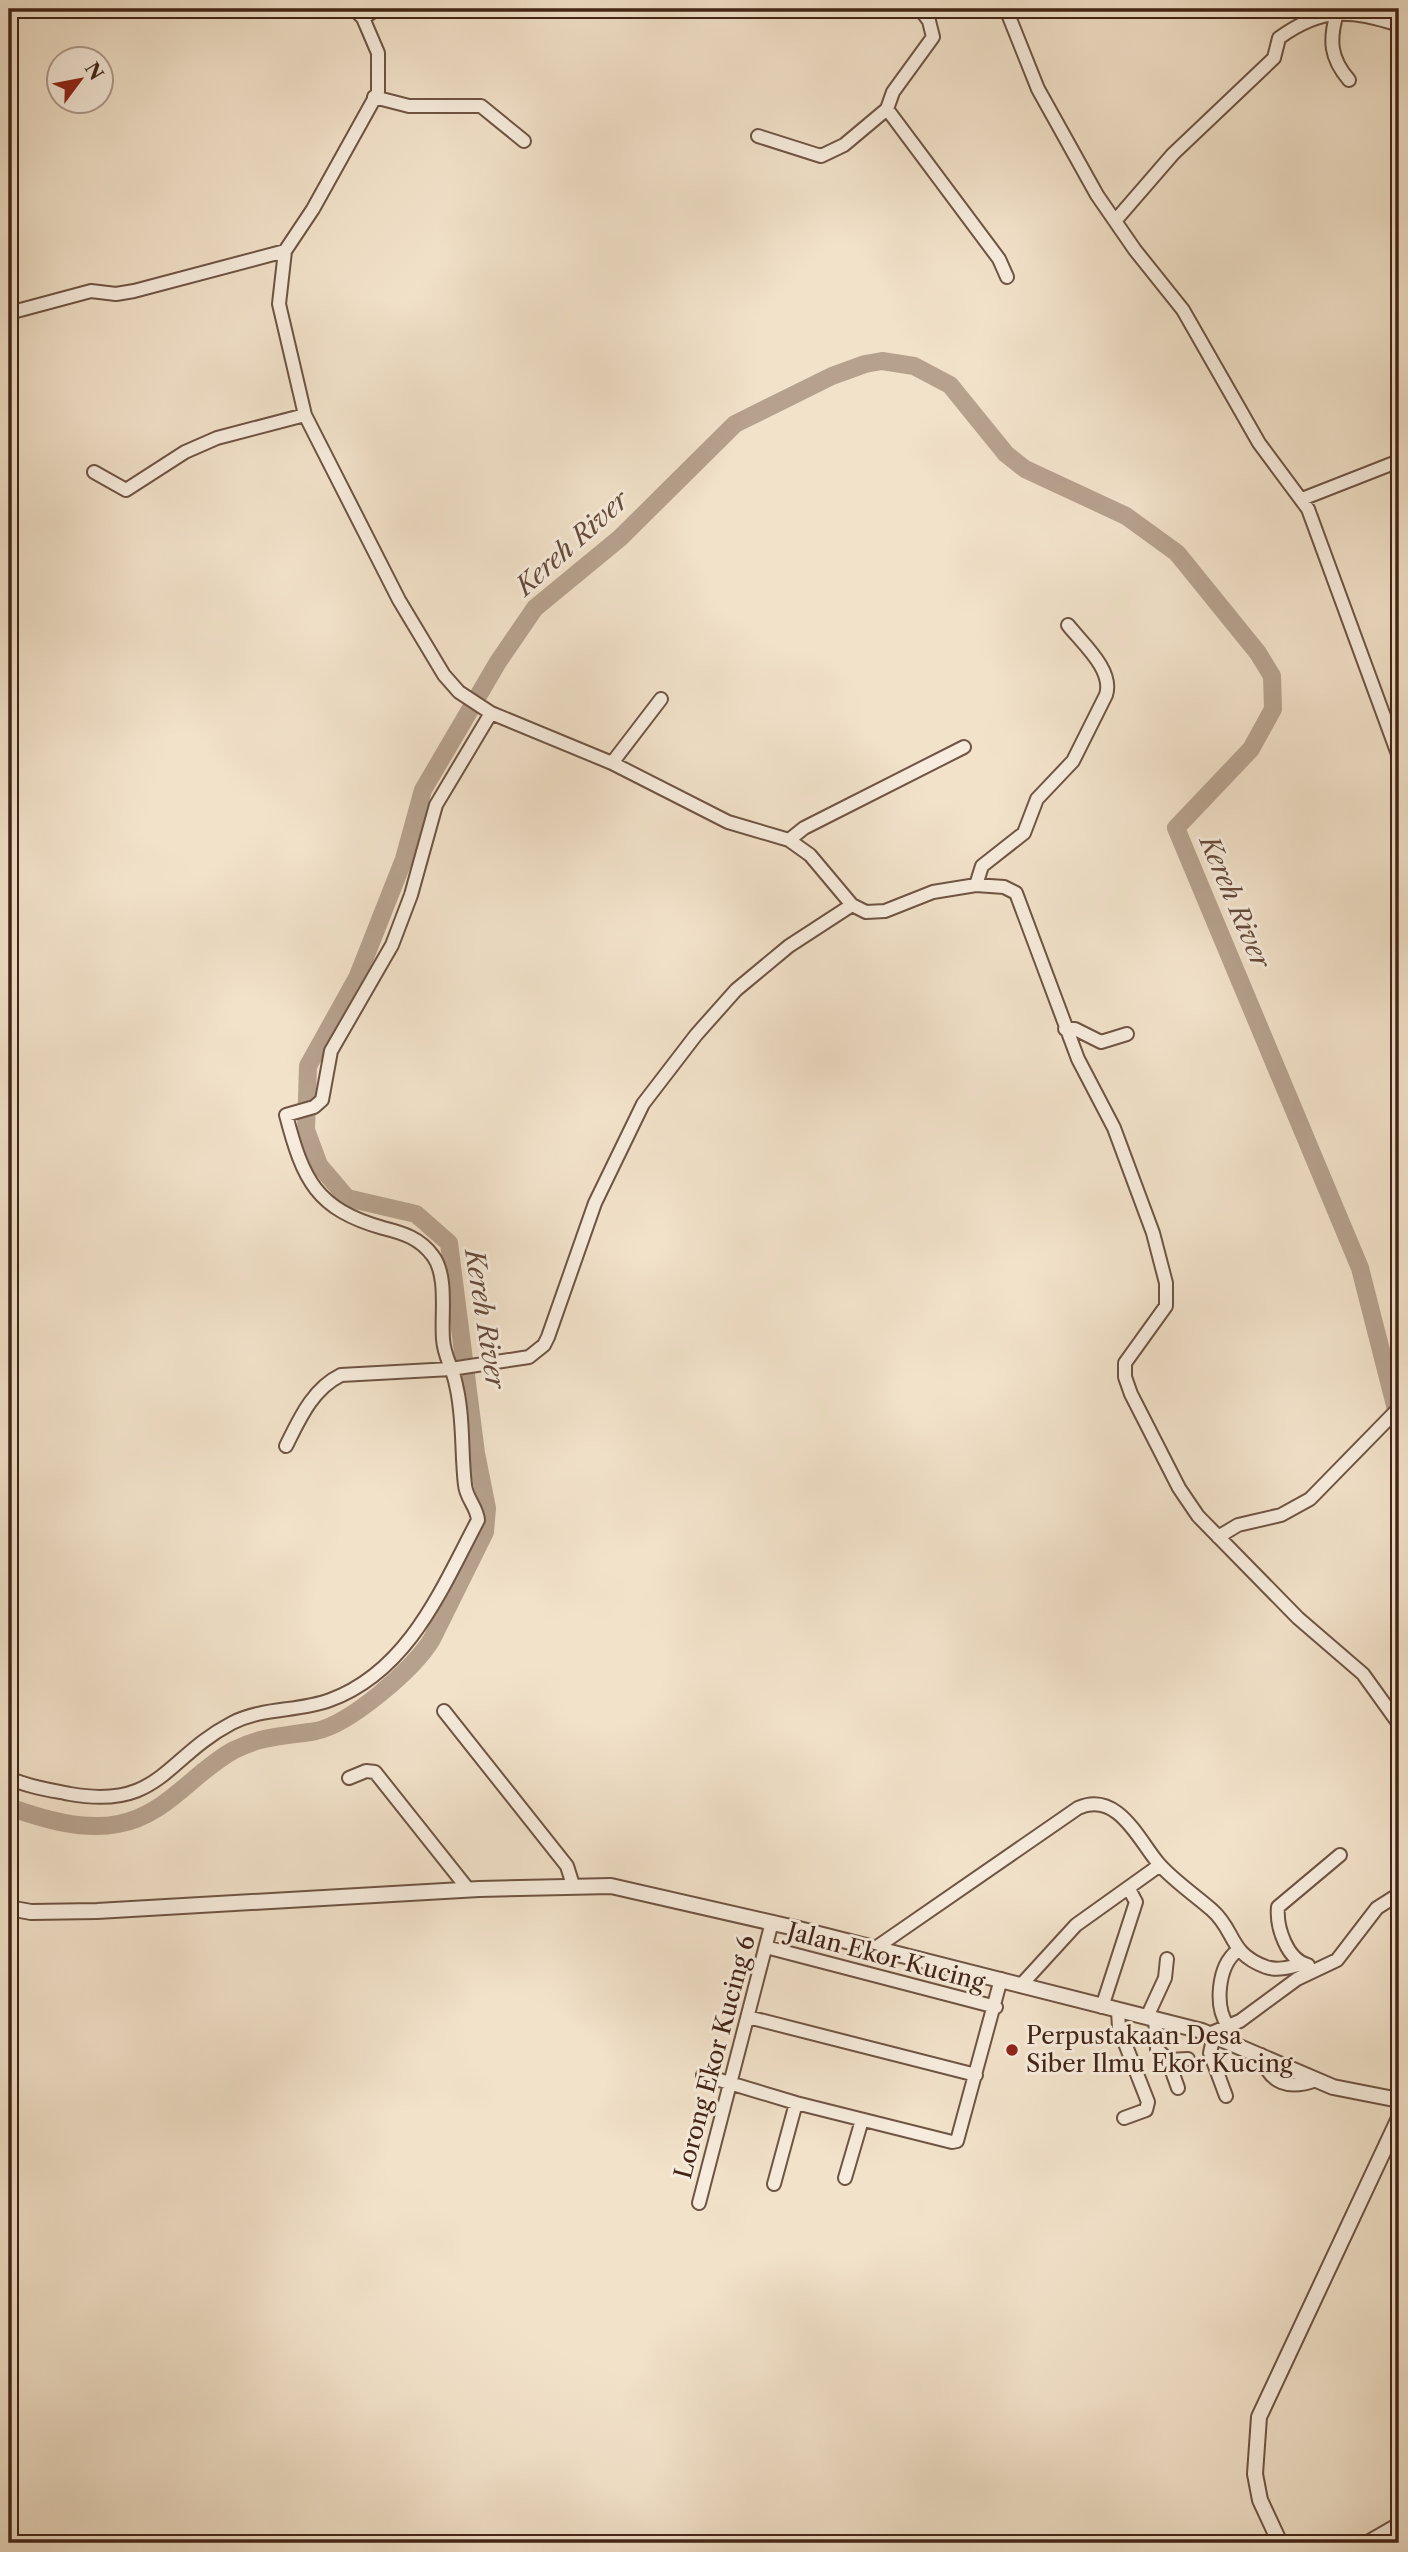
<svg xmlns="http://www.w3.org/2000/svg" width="1408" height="2552" viewBox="0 0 1408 2552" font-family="'Libre Caslon Text',serif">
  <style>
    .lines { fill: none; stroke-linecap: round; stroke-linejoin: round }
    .river { stroke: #b6a18d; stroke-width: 18 }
    .minor-casing { stroke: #6e5443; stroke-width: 16 }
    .tertiary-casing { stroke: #6e5443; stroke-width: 18 }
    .minor { stroke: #f7ecdd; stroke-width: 12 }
    .tertiary { stroke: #f7ecdd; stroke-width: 14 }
    .poi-dot { fill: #8f2418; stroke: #f7ecdd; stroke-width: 2.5 }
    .labels { text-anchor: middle; stroke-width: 6; stroke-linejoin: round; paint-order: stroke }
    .street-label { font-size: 24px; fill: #422416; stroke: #f7ecdd }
    .poi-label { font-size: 24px; fill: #422416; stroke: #f7ecdd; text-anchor: start }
    .water-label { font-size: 26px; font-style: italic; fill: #654a3a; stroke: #f7ecdd }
  </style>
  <rect width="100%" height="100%" fill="#f2e2ca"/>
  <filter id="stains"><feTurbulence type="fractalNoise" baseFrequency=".00286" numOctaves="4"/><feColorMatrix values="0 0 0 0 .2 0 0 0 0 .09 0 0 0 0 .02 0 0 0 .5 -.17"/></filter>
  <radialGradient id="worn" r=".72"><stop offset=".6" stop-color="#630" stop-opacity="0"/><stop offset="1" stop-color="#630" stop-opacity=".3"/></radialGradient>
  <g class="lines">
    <!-- river -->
    <path class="river" d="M9 1807C43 1819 82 1831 118 1824 167 1815 192 1773 234 1750 261 1736 286 1736 316 1731 350 1724 414 1669 432 1639L485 1532 487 1508 476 1453 449 1243 416 1214 347 1198 319 1165 306 1130 308 1066 357 978 404 859 423 790 498 662 535 608 620 538 735 424 832 376 865 364 882 361 914 366 950 385 1006 454 1025 469 1126 516 1177 553 1258 653 1272 676 1273 709 1251 749 1176 828 1360 1268 1399 1421"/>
    <defs>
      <path id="minor" d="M354 9 363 18 378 53V92L313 209 285 251 279 304 305 415 399 600 444 675 459 692 491 713 612 763 728 822 789 840 810 855 852 905 866 912 885 911 933 892 976 885 1004 887 1016 893 1078 1059 1114 1128 1153 1233 1166 1283V1306L1125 1363V1377L1131 1394 1179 1488 1198 1516 1298 1618 1363 1674 1399 1724
        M920 9 929 21 933 37 893 92 887 109 999 259 1007 277
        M1006 9 1038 89 1097 195 1135 250 1183 310 1259 443 1308 509 1399 757
        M1337 13C1329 40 1330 58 1349 80
        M363 18 377 9
        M374 97 409 106H481L524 141
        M758 136 821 156 844 145 887 109
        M1115 221 1173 154 1274 58 1279 38C1323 6 1351 10 1399 25
        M9 313 91 291 116 294 134 291 285 251
        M94 472 126 490 185 452 217 438 305 415
        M1302 499 1399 461
        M612 763 661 699
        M789 840 804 828 964 747
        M976 885 982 866 1024 833 1037 799 1073 761 1106 695C1114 670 1082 643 1068 625
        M1065 1029H1075L1101 1042 1127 1034
        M286 1446C299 1420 312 1389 341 1375L451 1369 529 1357 544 1345 548 1337 595 1203 643 1104 696 1035 736 990 789 946 852 905
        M1218 1537 1238 1525 1281 1515 1310 1499 1399 1408
        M444 1711 567 1866 573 1885
        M9 1778C28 1787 50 1790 70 1794 160 1810 165 1758 232 1723 263 1707 298 1712 330 1700 409 1671 442 1588 478 1520 477 1507 466 1498 465 1485 461 1452 464 1418 456 1385 453 1368 444 1357 443 1339 441 1315 448 1276 433 1256 420 1238 403 1233 383 1228 316 1209 303 1180 286 1115L314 1107 322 1100 331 1051 392 945 411 895 436 805 491 713
        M349 1778 366 1771 375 1772 468 1889
        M766 1947 996 2007
        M874 1949 1078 1808C1118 1790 1139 1841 1159 1864 1174 1881 1195 1895 1212 1910 1236 1931 1228 1953 1266 1967 1278 1971 1291 1967 1303 1964
        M1308 1965C1287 1960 1276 1927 1278 1907L1340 1855
        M1022 1984 1076 1925 1160 1865
        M1102 2007 1136 1902 1129 1889
        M1118 2011 1119 2028 1148 2102 1146 2110 1124 2118
        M748 2017 976 2075
        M1147 2017 1165 1978 1167 1959
        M1155 2019 1157 2049 1168 2060 1178 2088
        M1228 2026C1214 2006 1218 1966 1237 1951
        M1209 2034 1240 2021 1297 1979 1337 1960 1377 1908 1399 1894
        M1214 2035 1210 2053 1226 2096
        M1261 2055C1269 2084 1289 2090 1316 2080
        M1168 2060 1188 2059
        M703 2075 796 2103 952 2142 957 2141 1001 1979
        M845 2178 862 2120
        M774 2184 796 2103
        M699 2203 772 1922
        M1366 2543 1399 2524"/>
      <path id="tertiary" d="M9 1908 31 1912 97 1911 479 1889 611 1886 795 1928 1202 2031 1333 2087 1399 2100
        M1280 2543 1260 2500 1255 2474 1259 2417 1399 2118"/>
    </defs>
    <!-- minor casing -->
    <use href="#minor" class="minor-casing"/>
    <!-- tertiary casing -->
    <use href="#tertiary" class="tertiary-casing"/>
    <!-- minor -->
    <use href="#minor" class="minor"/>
    <!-- tertiary -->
    <use href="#tertiary" class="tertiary"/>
  </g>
  <!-- markers -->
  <circle class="poi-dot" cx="1012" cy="2050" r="7"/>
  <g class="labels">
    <!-- street labels -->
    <g class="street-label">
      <text transform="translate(886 1957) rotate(15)" y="8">Jalan Ekor Kucing</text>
      <text transform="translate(715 2057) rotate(-75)" y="8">Lorong Ekor Kucing 6</text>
    </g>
    <!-- poi labels -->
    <g class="poi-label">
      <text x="1026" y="2044">Perpustakaan Desa<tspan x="1026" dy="28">Siber Ilmu Ekor Kucing</tspan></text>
    </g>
    <!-- water labels -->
    <g class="water-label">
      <text transform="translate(572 543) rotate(-42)" y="9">Kereh River</text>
      <text transform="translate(1235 902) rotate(67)" y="9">Kereh River</text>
      <text transform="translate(485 1319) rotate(81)" y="9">Kereh River</text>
    </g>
  </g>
  <!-- margin -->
  <rect width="1408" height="2552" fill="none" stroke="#f2e2ca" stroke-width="35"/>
  <rect x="10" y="10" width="1387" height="2531" fill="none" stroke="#422416" stroke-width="3.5"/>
  <rect x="18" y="18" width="1373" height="2517" fill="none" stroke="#422416" stroke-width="2"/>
  <!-- north arrow -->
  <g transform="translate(80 80) rotate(58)"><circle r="33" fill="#f7ecdd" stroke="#af9c8d" stroke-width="2"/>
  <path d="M0-5L12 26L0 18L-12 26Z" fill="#8f2418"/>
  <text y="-10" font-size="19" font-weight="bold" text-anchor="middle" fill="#422416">N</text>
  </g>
  <rect width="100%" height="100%" filter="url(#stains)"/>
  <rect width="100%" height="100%" fill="url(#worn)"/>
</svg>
